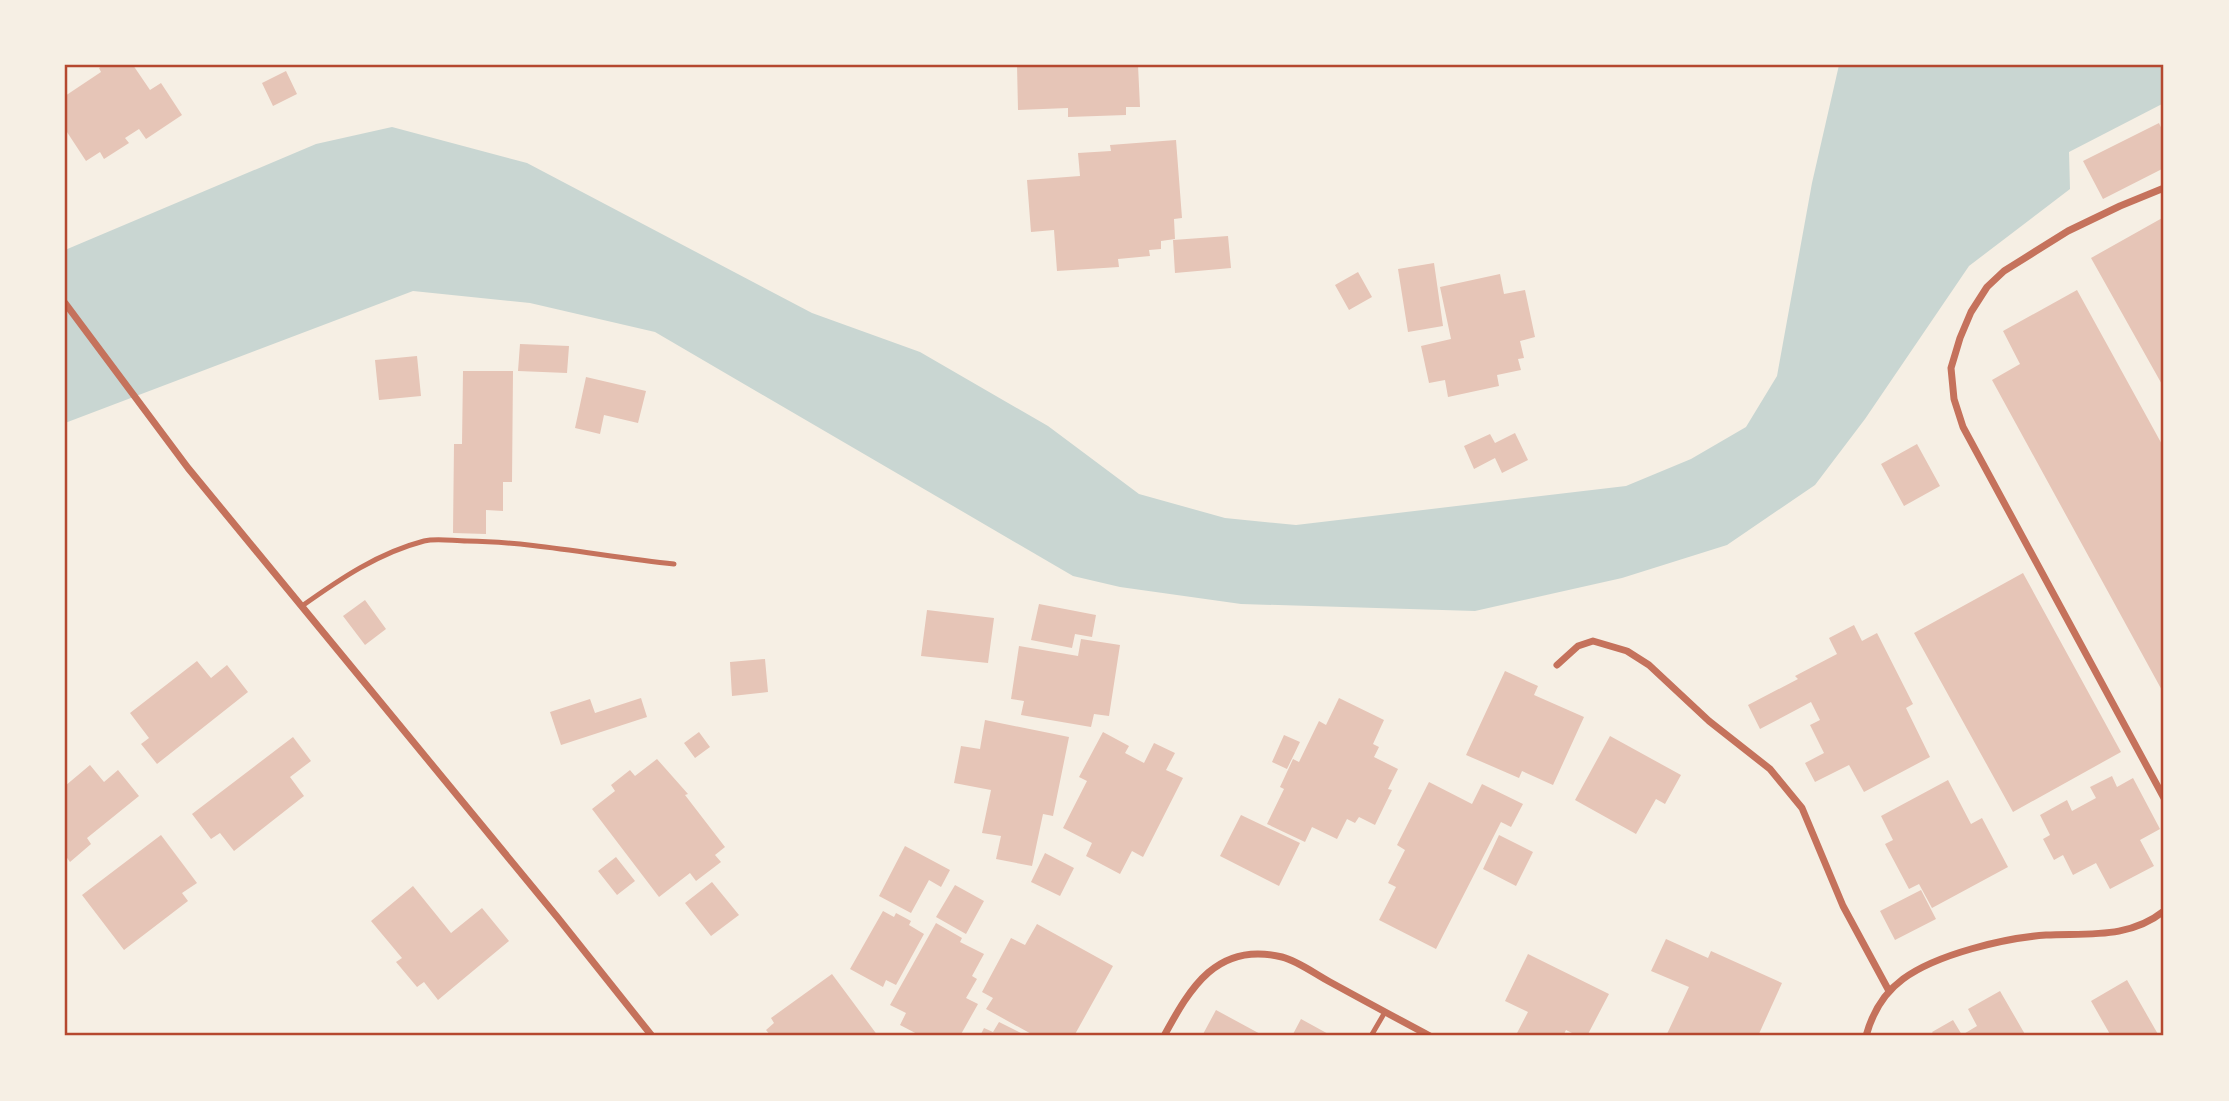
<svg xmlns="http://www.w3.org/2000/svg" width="2229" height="1101" viewBox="0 0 2229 1101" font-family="Helvetica,sans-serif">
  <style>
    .water { fill: #c9d6d2 }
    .building { fill: #e6c5b7 }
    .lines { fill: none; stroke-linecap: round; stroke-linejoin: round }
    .service { stroke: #c5725c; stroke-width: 5 }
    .minor { stroke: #c5725c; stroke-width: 7 }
    .neatline { fill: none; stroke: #b5482f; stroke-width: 2.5 }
  </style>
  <rect width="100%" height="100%" fill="#f6efe4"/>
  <!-- water -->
  <path class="water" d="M1839 65H2164V103L2069 152 2070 189 1969 266 1865 419 1815 485 1727 545 1622 578 1475 611 1241 604 1120 587 1073 576 655 332 530 303 413 291 65 423V250L316 144 392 127 527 163 812 313 920 352 1048 426 1139 494 1225 518 1296 525 1626 486 1691 459 1746 427 1777 376 1812 183Z"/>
  <!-- building -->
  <path class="building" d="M103 65H133L150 90 161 83 182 115 146 139 139 129 125 138 129 143 104 159 100 152 86 161 65 129V96L101 72 99 68Z
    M1017 65H1138L1140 107H1126V115L1068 117V108L1018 110Z
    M286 71 297 94 273 106 262 83Z
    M2159 123 2164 134V168L2103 199 2083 161Z
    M1176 140 1182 218 1174 219 1175 239 1161 241V249L1149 250 1150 256 1118 259 1119 267 1057 271 1054 230 1031 232 1027 180 1080 176 1078 153 1111 151 1110 145Z
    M2164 217V388L2091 258Z
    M1228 236 1231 268 1175 273 1173 240Z
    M1434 263 1443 326 1408 332 1398 269Z
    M1358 272 1372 297 1349 310 1335 285Z
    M1500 274 1504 294 1525 290 1535 337 1520 341 1524 358 1518 359 1521 370 1497 375 1499 386 1448 397 1445 380 1429 383 1421 346 1451 339 1440 287Z
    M2077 290 2164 448V694L1992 380 2020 364 2003 331Z
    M520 344 569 346 567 373 518 371Z
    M417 356 421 396 379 400 375 360Z
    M463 371H513L512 482H503V511L486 510V534L453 533 454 444H462Z
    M586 377 646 391 638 423 604 415 600 434 575 428Z
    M1515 433 1528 460 1502 473 1495 458 1474 469 1464 446 1490 434 1495 443Z
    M1917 444 1940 486 1904 506 1881 464Z
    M2023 573 2121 752 2013 812 1914 633Z
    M365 600 386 629 365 645 343 616Z
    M1039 604 1096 615 1092 637 1075 634 1072 648 1031 640Z
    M927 610 994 618 988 663 921 656Z
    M1854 625 1862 641 1877 633 1913 704 1906 708 1930 757 1864 792 1849 765 1815 782 1805 763 1824 753 1810 725 1820 720 1811 702 1760 729 1748 705 1798 679 1795 676 1837 654 1829 638Z
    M1081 639 1120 645 1109 716 1094 714 1091 727 1021 715 1024 701 1011 699 1019 646 1078 656Z
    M765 659 768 692 732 696 730 662Z
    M197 661 211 678 227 665 248 692 157 764 141 744 149 738 130 713Z
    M1505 671 1538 686 1534 695 1584 717 1553 785 1522 771 1519 778 1466 755Z
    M641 698 647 717 561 745 550 712 590 699 595 713Z
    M1339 698 1384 720 1373 744 1379 747 1374 757 1398 769 1388 789 1392 790 1375 825 1359 817 1355 823 1347 819 1337 839 1312 827 1305 842 1267 824 1284 789 1280 787 1293 759 1299 762 1319 721 1326 725Z
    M985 720 1069 737 1053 816 1043 814 1032 866 996 859 1001 836 982 833 991 790 954 783 961 746 980 749Z
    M699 732 710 747 695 758 684 743Z
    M1103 732 1129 746 1125 753 1144 763 1154 743 1175 753 1166 770 1183 778 1143 857 1132 851 1120 874 1086 856 1092 843 1063 828 1087 781 1079 777Z
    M1284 735 1300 742 1287 769 1272 762Z
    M1610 736 1681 775 1665 804 1656 799 1636 834 1575 800Z
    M293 737 311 761 290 777 304 796 234 851 220 833 211 839 192 814Z
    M657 759 688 794 685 795 725 847 715 855 721 862 696 881 690 873 659 897 592 809 615 791 611 785 630 770 635 776Z
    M90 765 104 782 118 770 139 796 87 838 91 844 70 862 65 855V786Z
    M2112 776 2117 787 2133 778 2160 829 2140 840 2154 866 2110 889 2096 863 2073 875 2063 855 2054 860 2043 839 2050 835 2040 815 2067 800 2072 811 2096 798 2090 787Z
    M1948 780 1971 824 1982 818 2008 867 1932 908 1919 884 1909 889 1885 844 1893 840 1881 816Z
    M1429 782 1472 804 1482 784 1523 804 1511 827 1501 822 1436 949 1379 920 1396 887 1388 883 1405 850 1397 845Z
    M1241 815 1300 843 1279 886 1220 856Z
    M161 835 197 883 182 893 188 901 124 950 82 895Z
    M1499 835 1533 852 1516 886 1483 869Z
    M905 846 950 870 941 887 929 880 911 913 879 896Z
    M1045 853 1074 868 1060 896 1031 882Z
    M616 857 635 881 617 895 598 871Z
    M712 882 739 915 711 936 685 903Z
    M955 885 984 901 966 934 936 917Z
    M413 886 451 933 482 908 509 941 438 1000 424 982 417 987 396 962 402 958 371 921Z
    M1921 890 1936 919 1895 940 1880 911Z
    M883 911 894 917 896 913 911 921 909 925 924 934 896 985 886 980 883 987 850 969Z
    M936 923 962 938 960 942 984 954 972 976 977 979 966 998 978 1004 960 1036H921L900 1025 906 1013 890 1005Z
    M1037 924 1113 966 1074 1036H1035L986 1009 993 998 982 992 1011 938 1025 945Z
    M1666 939 1708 958 1711 951 1782 983 1758 1036H1666L1689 987 1651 971Z
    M1528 954 1609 994 1587 1036H1578L1566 1030 1563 1036 1516 1035 1528 1012 1505 1001Z
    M832 974 878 1036H771L766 1030 774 1023 771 1018Z
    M2127 980 2159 1036H2111L2091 1001Z
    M2000 991 2026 1036H1935L1932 1032 1953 1020 1962 1035 1977 1026 1968 1009Z
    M1216 1010 1264 1036H1202Z
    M1301 1019 1332 1036H1292Z
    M999 1022 1027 1036H980L984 1028 993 1032Z"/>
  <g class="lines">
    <!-- service -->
    <path class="service" d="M302 606C340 579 378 553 424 541 437 538 453 541 467 541 536 542 605 557 674 564
      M1371 1036 1385 1012"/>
    <!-- minor -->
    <path class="minor" d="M2164 188 2120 206 2068 231 2004 271 1987 287 1971 312 1960 338 1951 368 1954 399 1963 427 2164 798
      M65 303 188 468 558 918 652 1036
      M1557 665 1578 646 1593 641 1627 651 1649 665 1709 721 1770 769 1802 808 1843 906 1889 991
      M1164 1036C1190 988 1217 941 1282 957 1298 961 1315 974 1330 982 1363 1000 1396 1018 1430 1036
      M1866 1036C1872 1014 1884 993 1903 979 1937 954 2005 938 2046 935 2088 933 2129 939 2164 911"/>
  </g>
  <!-- border -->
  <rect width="2229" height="1101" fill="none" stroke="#f6efe4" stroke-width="133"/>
  <rect x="66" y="66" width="2096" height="968" class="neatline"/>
</svg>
